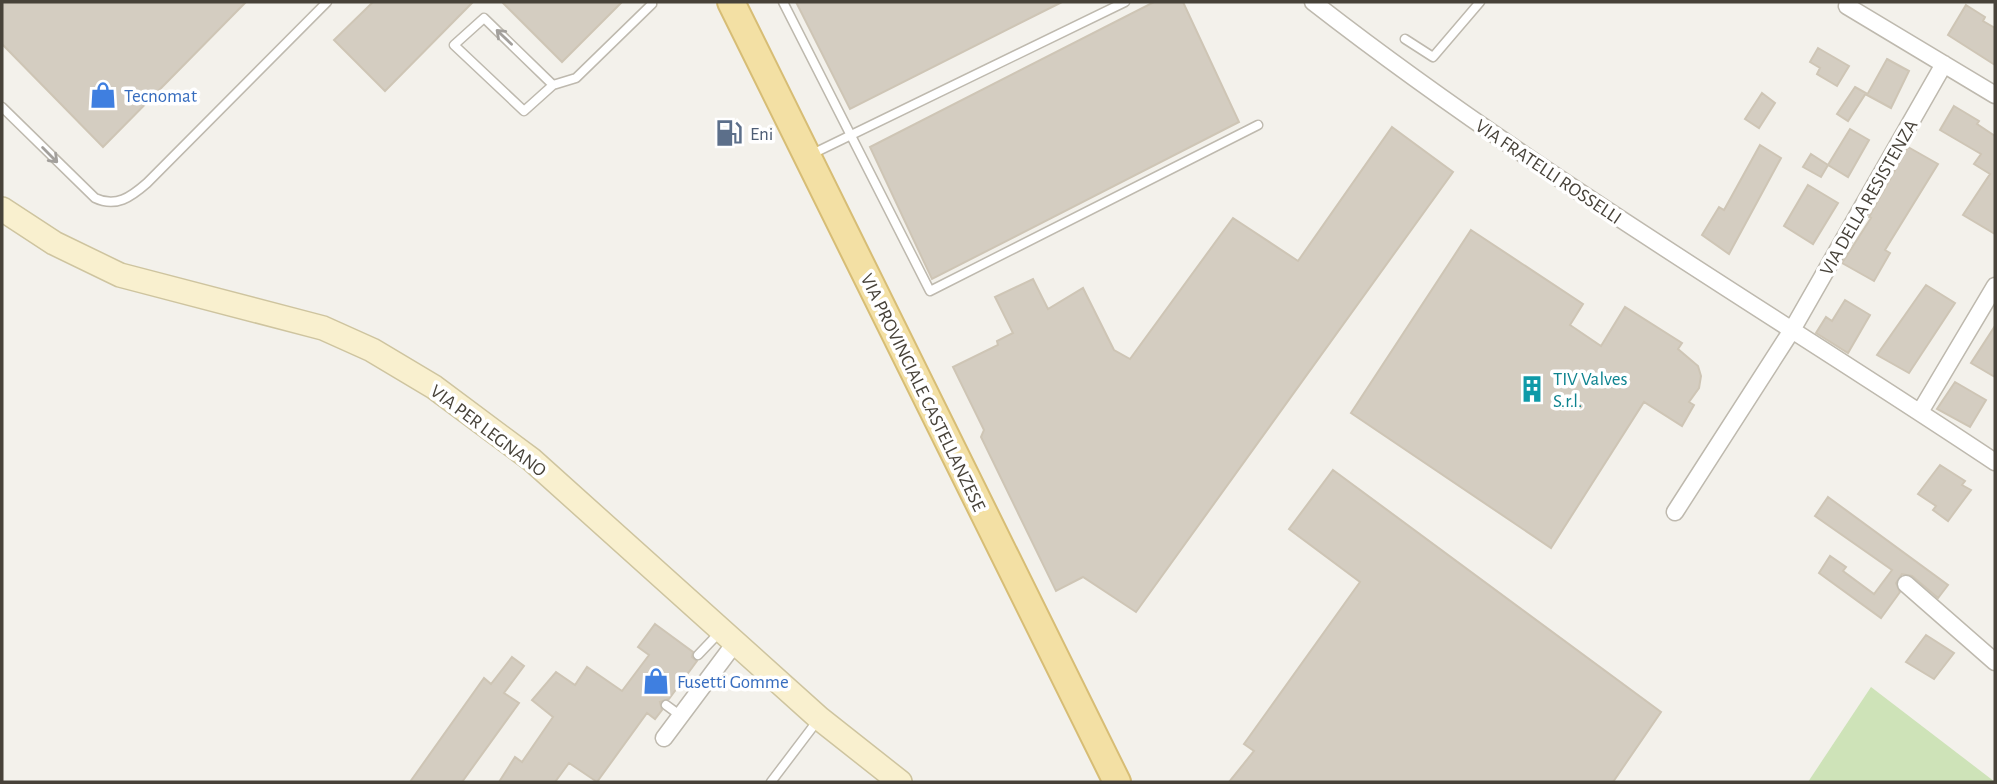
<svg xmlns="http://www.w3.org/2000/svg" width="1997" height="784" viewBox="0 0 1997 784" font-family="'Alegreya Sans',sans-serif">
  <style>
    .green { fill: #cee3b8 }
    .building { fill: #d4cdc1; stroke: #cec5b5; stroke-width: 2 }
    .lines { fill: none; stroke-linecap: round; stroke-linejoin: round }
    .lane-casing { stroke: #beb9ae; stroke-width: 11 }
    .street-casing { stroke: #beb9ae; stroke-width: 19 }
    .secondary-casing { stroke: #cec49f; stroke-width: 26 }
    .primary-casing { stroke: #d7bd75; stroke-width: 30 }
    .lane { stroke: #fff; stroke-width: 8 }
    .street { stroke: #fff; stroke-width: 16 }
    .secondary { stroke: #f9f0cf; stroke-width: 23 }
    .primary { stroke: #f3e0a4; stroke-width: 26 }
    .oneway { stroke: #a3a09c }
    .labels { text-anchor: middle; stroke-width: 7; stroke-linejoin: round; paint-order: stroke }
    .shop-label { font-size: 19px; fill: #366cbe; stroke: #fff; text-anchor: start }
    .service-label { font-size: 19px; fill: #4e5e75; stroke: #fff; text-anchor: start }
    .street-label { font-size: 19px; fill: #474239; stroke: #fff }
    .culture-label { font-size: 19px; fill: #0d838f; stroke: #fff; text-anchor: start }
  </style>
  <rect width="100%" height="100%" fill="#f3f1eb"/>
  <!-- green -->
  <path class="green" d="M1871 687 1995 782H1808Z"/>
  <!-- building -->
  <path class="building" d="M2 2H246L103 147 2 44Z
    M373 2H473L385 91 334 40Z
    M502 2H622L562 62Z
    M796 2H1062L850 109Z
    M1154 2H1183L1239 122 932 279 870 147Z
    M1966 5 1985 17 1983 21 1995 28V65L1948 35Z
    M1818 48 1849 66 1837 86 1817 74 1820 68 1810 62Z
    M1887 59 1909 71 1891 108 1867 95Z
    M1855 87 1866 93 1848 121 1837 114Z
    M1762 93 1775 103 1759 128 1745 119Z
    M1954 106 1979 121 1977 124 1995 136V234L1963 215 1990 174 1974 164 1981 154 1940 130Z
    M1392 127 1453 172 1136 612 1083 577 1056 591 981 437 984 430 953 367 998 345 997 341 1013 333 995 297 1033 279 1048 309 1083 288 1114 350 1130 359 1233 218 1298 261Z
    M1850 129 1869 140 1848 177 1828 165Z
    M1760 145 1781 158 1729 254 1702 235 1719 207 1724 210Z
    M1908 147 1938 164 1885 250 1890 253 1874 281 1842 263 1871 218 1869 217Z
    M1811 154 1828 165 1821 177 1803 167Z
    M1808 185 1838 203 1813 244 1784 226Z
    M1471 230 1583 304 1570 325 1601 346 1625 307 1682 343 1678 349 1698 366 1701 376 1699 388 1689 402 1694 405 1682 426 1644 402 1551 548 1351 413Z
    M1926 285 1955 303 1909 373 1877 355Z
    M1845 300 1870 315 1848 353 1816 333 1826 317 1832 321Z
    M1995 326V377L1971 363Z
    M1955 382 1986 400 1970 427 1937 409Z
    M1940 465 1965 481 1962 485 1971 490 1948 521 1933 510 1936 506 1918 494Z
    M1333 470 1661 712 1613 782H1229L1254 751 1244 744 1360 582 1289 529Z
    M1828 497 1948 585 1938 598 1912 576 1902 574 1896 583 1900 592 1881 618 1819 573 1830 556 1846 567 1843 571 1874 594 1892 570 1815 516Z
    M655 624 693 652 692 657 697 661 669 699 660 702 662 710 655 719 647 713 597 782 569 763 555 782H499L515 757 522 762 553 717 532 700 556 672 575 685 587 667 622 691 649 655 638 647Z
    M1926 635 1954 653 1934 679 1906 662Z
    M512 657 524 666 504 693 519 703 462 782H410L484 678 491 684Z"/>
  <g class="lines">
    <defs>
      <path id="lane" d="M783 2 930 291 1258 125
        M1405 39 1433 57 1480 2
        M553 85 484 18 454 45 524 111 553 85 576 78 652 4 651 2
        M2 107 95 198C116 208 131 197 147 183L327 2
        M810 155 1125 2
        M698 655 719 633
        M666 705 681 716
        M771 782 818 720"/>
      <path id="street" d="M1313 2C1530 171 1767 310 1995 462
        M1847 6 1995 95
        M1920 412 1995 286
        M1675 512 1792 330 1944 64
        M1906 584 1995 662
        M664 738 735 643"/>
      <path id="secondary" d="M2 209 54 243 120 275 323 328 372 350 434 387 532 460 819 718 900 782"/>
      <path id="primary" d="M731 2 1117 782"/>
    </defs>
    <!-- lane casing -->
    <use href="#lane" class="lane-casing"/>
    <!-- street casing -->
    <use href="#street" class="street-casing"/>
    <!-- secondary casing -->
    <use href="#secondary" class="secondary-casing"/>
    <!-- primary casing -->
    <use href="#primary" class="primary-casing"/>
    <!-- lane -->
    <use href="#lane" class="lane"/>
    <!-- street -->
    <use href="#street" class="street"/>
    <!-- secondary -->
    <use href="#secondary" class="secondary"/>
    <!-- primary -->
    <use href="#primary" class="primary"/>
  </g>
  <!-- one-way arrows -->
  <defs><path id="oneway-shaft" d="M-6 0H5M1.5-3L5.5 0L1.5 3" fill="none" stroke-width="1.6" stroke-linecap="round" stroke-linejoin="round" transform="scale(1.75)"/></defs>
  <g class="oneway">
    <use href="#oneway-shaft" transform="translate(504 37) rotate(-136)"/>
    <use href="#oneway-shaft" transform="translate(50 155) rotate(45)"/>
  </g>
  <!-- icons -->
  <defs>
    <symbol id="shop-bare" viewBox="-9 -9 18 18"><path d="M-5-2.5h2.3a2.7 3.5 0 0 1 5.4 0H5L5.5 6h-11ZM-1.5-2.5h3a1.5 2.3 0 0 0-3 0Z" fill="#3f7fe0" stroke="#fff" stroke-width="2.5" paint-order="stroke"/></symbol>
    <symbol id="fuel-bare" viewBox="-9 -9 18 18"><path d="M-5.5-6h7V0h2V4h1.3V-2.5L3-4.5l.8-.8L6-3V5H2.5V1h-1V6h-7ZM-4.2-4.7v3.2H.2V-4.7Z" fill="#5c6f8a" stroke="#fff" stroke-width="2.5" paint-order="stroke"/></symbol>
    <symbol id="building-bare" viewBox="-9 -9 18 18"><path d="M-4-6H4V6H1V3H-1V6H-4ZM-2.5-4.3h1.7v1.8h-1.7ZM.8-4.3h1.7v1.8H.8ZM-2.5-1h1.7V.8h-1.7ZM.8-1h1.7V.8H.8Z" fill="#0f9aa8" stroke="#fff" stroke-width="2.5" paint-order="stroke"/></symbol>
  </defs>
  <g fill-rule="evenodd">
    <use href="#shop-bare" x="84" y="76" width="38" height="38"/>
    <use href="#fuel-bare" x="710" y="114" width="38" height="38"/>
    <use href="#building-bare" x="1513" y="370" width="38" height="38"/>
    <use href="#shop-bare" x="637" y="662" width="38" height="38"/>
  </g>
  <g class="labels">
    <!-- shop labels -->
    <g class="shop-label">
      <text x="124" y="102">Tecnomat</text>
      <text x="677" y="688">Fusetti Gomme</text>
    </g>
    <!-- service labels -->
    <g class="service-label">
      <text x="750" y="140">Eni</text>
    </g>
    <!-- street labels -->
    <g class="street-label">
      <text transform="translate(1549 171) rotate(34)" y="7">VIA FRATELLI ROSSELLI</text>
      <text transform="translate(1868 197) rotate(-60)" y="7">VIA DELLA RESISTENZA</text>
      <text transform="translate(924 392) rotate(64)" y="7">VIA PROVINCIALE CASTELLANZESE</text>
      <text transform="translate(489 430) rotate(37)" y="7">VIA PER LEGNANO</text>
    </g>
    <!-- culture labels -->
    <g class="culture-label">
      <text x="1553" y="385">TIV Valves<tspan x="1553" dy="22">S.r.l.</tspan></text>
    </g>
  </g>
  <!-- border -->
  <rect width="1997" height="784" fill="none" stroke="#474239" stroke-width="7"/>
</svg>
